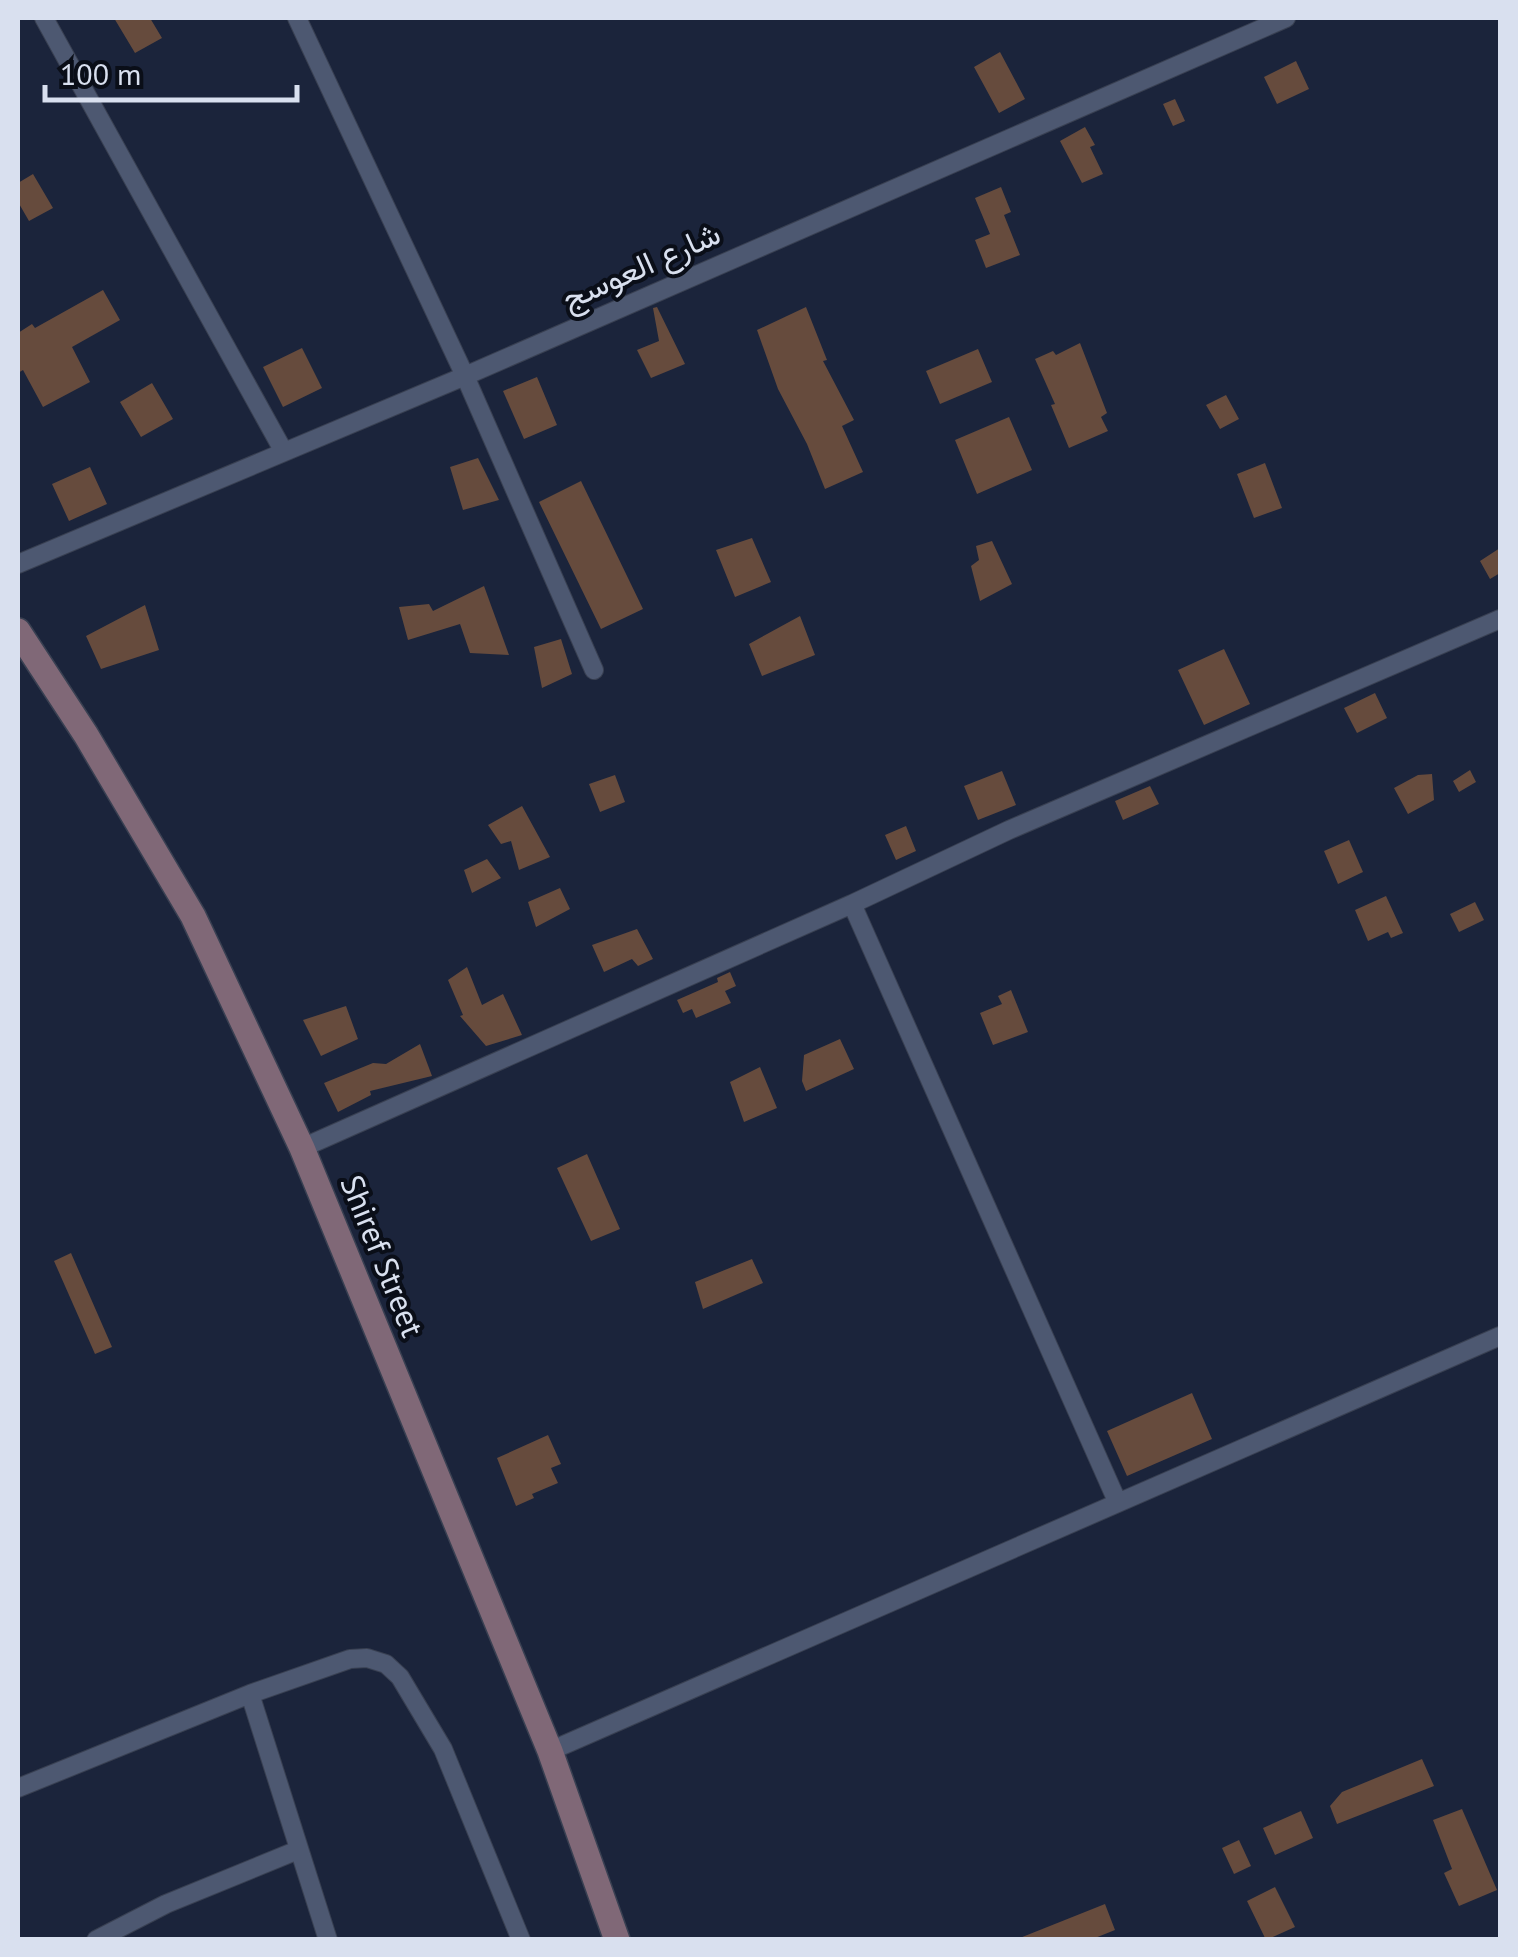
<svg xmlns="http://www.w3.org/2000/svg" width="1518" height="1957" viewBox="0 0 1518 1957" font-family="'PT Sans',Vazirmatn,sans-serif">
  <style>
    .building { fill: #664b3d }
    .lines { fill: none; stroke-linecap: round; stroke-linejoin: round }
    .street-casing { stroke: #394052; stroke-width: 20 }
    .secondary-casing { stroke: #394052; stroke-width: 28 }
    .street { stroke: #4d5871; stroke-width: 18 }
    .secondary { stroke: #806877; stroke-width: 25 }
    .labels { text-anchor: middle; stroke-width: 8; stroke-linejoin: round; paint-order: stroke }
    .street-label { font-size: 32px; fill: #d9e0ef; stroke: #0a0e18 }
  </style>
  <rect width="100%" height="100%" fill="#1b243b"/>
  <!-- building -->
  <path class="building" d="M114 18H150L162 38 135 53Z
    M1000 52 1025 99 999 113 974 67Z
    M1296 61 1309 89 1277 104 1264 77Z
    M1175 99 1185 121 1173 126 1163 104Z
    M1085 127 1095 145 1090 147 1103 174 1082 183 1060 141Z
    M33 174 53 208 29 221 18 202V183Z
    M1001 187 1011 212 1004 215 1020 255 986 268 975 240 990 234 975 198Z
    M103 290 120 320 72 347 90 382 43 407 23 370 18 373V333L32 324 35 328Z
    M657 307 685 364 651 378 637 350 659 341 653 308Z
    M806 307 827 360 823 361 854 420 842 426 863 472 825 489 807 444 778 389 757 330Z
    M1080 343 1107 413 1101 417 1108 431 1069 448 1051 405 1055 404 1035 359 1053 351 1056 355Z
    M302 348 322 388 283 407 263 367Z
    M978 349 992 382 940 404 926 371Z
    M537 377 557 425 524 439 503 391Z
    M152 383 173 419 141 437 120 402Z
    M1226 395 1239 419 1220 429 1206 405Z
    M1009 417 1032 470 977 494 955 440Z
    M478 458 499 500 463 510 450 467Z
    M1265 463 1282 508 1254 518 1237 474Z
    M90 467 107 504 69 521 52 484Z
    M581 481 643 609 601 629 539 502Z
    M752 538 771 582 735 597 716 550Z
    M992 541 1012 584 980 601 971 566 979 560 976 546Z
    M1500 548V573L1490 579 1480 561Z
    M484 586 509 655 470 653 460 624 408 640 399 607 429 604 433 611Z
    M145 605 159 650 101 669 86 636Z
    M800 616 815 655 762 676 749 644Z
    M561 639 572 674 542 688 534 647Z
    M1224 649 1250 704 1204 725 1178 670Z
    M1375 693 1387 718 1357 733 1344 708Z
    M1470 770 1476 782 1459 792 1453 781Z
    M1002 771 1016 805 978 820 964 786Z
    M1432 774 1434 800 1408 814 1394 788 1418 775Z
    M615 775 625 802 600 812 589 784Z
    M1150 786 1159 804 1123 820 1115 801Z
    M522 806 550 857 519 870 511 841 501 844 488 825Z
    M906 826 916 851 896 860 885 835Z
    M1349 840 1363 872 1338 884 1324 851Z
    M487 859 501 878 472 893 464 870Z
    M560 888 570 909 536 927 528 902Z
    M1386 896 1403 933 1391 938 1388 932 1368 941 1355 910Z
    M1475 902 1484 920 1459 932 1450 914Z
    M637 929 653 959 638 966 632 959 604 972 592 945Z
    M467 967 482 1005 503 994 522 1035 486 1046 460 1016 463 1015 448 980Z
    M730 972 736 986 725 991 731 1003 696 1018 692 1009 683 1013 677 1000 718 982 717 978Z
    M1011 990 1028 1032 993 1045 980 1013 1002 1004 998 996Z
    M346 1006 358 1039 321 1056 303 1020Z
    M840 1039 854 1069 806 1091 802 1081 804 1055Z
    M420 1044 432 1076 370 1091 371 1095 338 1112 324 1083 373 1063 386 1064Z
    M760 1067 777 1108 744 1122 730 1082Z
    M587 1154 620 1229 591 1241 557 1168Z
    M71 1253 112 1347 95 1354 54 1261Z
    M752 1259 763 1283 703 1309 695 1282Z
    M1192 1393 1212 1439 1127 1476 1107 1431Z
    M548 1435 561 1464 551 1468 558 1483 532 1494 534 1498 516 1506 497 1458Z
    M1422 1759 1434 1786 1337 1824 1330 1806 1342 1792Z
    M1462 1809 1497 1890 1459 1906 1444 1873 1452 1869 1433 1820Z
    M1301 1811 1313 1838 1275 1855 1263 1828Z
    M1239 1840 1251 1866 1234 1874 1222 1848Z
    M1275 1887 1295 1927 1266 1940 1247 1901Z
    M1105 1904 1115 1930 1090 1940H1015Z"/>
  <g class="lines">
    <defs>
      <path id="street" d="M44 18 284 452
        M297 18 465 376 594 670
        M18 564 465 376 1286 18
        M852 904 1117 1501
        M302 1148 852 904 1009 830 1500 619
        M250 1694 328 1940
        M550 1751 1500 1336
        M18 1788 250 1694 350 1659 367 1658 386 1664 400 1677 443 1749 521 1940
        M96 1940 166 1904 298 1850"/>
      <path id="secondary" d="M18 631 86 735 193 916 302 1148 550 1751 617 1940"/>
    </defs>
    <!-- street casing -->
    <use href="#street" class="street-casing"/>
    <!-- secondary casing -->
    <use href="#secondary" class="secondary-casing"/>
    <!-- street -->
    <use href="#street" class="street"/>
    <!-- secondary -->
    <use href="#secondary" class="secondary"/>
  </g>
  <g class="labels">
    <!-- street labels -->
    <g class="street-label">
      <text transform="translate(641 266) rotate(-24)" y="11">شارع العوسج</text>
      <text transform="translate(382 1256) rotate(68)" y="11">Shiref Street</text>
    </g>
  </g>
  <!-- border -->
  <rect width="1518" height="1957" fill="none" stroke="#d9e0ef" stroke-width="40"/>
  <!-- scale -->
  <path d="M45 85v15h252v-15" fill="none" stroke="#d9e0ef" stroke-width="5"/>
  <text x="60" y="85" font-size="30" fill="#d9e0ef" stroke="#0a0e18" stroke-width="8" paint-order="stroke">100 m</text>
</svg>
